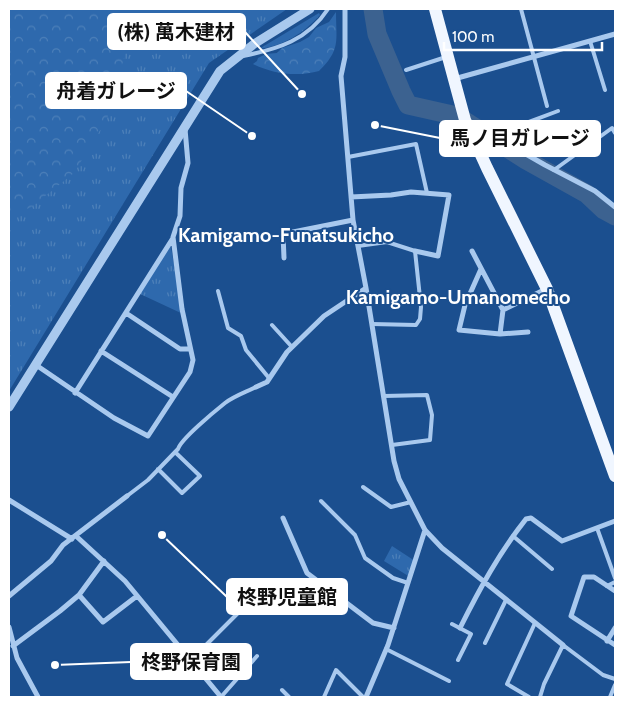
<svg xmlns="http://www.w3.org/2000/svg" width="624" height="706" viewBox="0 0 624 706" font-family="Cabin,'Noto Sans JP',sans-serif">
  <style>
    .grass { fill: url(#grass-tufts) }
    .forest { fill: url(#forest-crowns) }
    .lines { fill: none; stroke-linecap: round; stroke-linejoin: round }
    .river { stroke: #3c6290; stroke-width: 19 }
    .service { stroke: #a9c9ee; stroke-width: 4 }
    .minor { stroke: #a9c9ee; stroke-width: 5 }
    .tertiary { stroke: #a9c9ee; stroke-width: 9 }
    .primary { stroke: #f0f6ff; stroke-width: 12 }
    .labels { text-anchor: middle; stroke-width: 4; stroke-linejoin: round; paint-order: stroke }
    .neighbourhood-label { font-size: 20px; font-weight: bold; fill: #fff; stroke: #1b4f8f }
    .leader { fill: none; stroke: #fff; stroke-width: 2 }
    .callout-dot { fill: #fff; stroke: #1b4f8f; stroke-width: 2 }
    .callout { fill: #fff; stroke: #fff; stroke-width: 2 }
    .callout-label { font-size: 20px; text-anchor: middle; font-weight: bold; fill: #111 }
  </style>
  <defs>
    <pattern id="grass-tufts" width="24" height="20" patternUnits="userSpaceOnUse" patternTransform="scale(1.25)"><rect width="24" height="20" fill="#2e69ad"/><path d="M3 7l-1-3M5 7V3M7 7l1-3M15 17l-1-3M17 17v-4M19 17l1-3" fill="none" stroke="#4d80b9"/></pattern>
    <pattern id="forest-crowns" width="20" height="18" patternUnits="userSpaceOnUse" patternTransform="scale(1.25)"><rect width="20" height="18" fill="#2e69ad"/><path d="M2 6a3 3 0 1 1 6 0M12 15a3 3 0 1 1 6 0" fill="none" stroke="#4d80b9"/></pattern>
  </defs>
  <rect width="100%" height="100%" fill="#1b4f8f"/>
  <!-- grass -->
  <path class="grass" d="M9 9H287L209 63 9 391Z
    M319 13 320 15C304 33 283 46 259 49Z
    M170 242 183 314 138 293Z
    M392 546 415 561 410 577 384 561Z"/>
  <!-- forest -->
  <path class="forest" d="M9 9H123L134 22 107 119 74 173 30 208 9 213Z
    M336 12C336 40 341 50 319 71 298 77 273 74 253 64L257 61 258 58 266 54 277 53 282 48 300 42 309 37 316 28 329 22Z"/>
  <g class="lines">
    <!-- river -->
    <path class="river" d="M373 9 377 34 401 91 408 105 457 116 526 160 587 194 604 210 615 216"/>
    <!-- service -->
    <path class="service" d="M521 9 547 106
      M590 41 605 90
      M243 56C278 49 308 40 328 9
      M406 70 446 57
      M494 135 558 111
      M348 157 416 144 427 193
      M554 170 612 128 615 133
      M358 246 387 242 415 251 421 307 420 319 416 325 372 324
      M218 291 228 328 241 336 246 350 269 378
      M272 325 292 347
      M384 396 427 395 432 415 430 440 392 445
      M158 469 182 493 200 476 175 452
      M363 487 391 507 411 502
      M127 496 148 480 178 449C181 439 215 411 225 403 234 396 246 392 256 387
      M321 501 355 535 365 558 393 578 408 583
      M597 528 615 578
      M513 536 552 569
      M607 586 615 582
      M452 624 471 634 458 660
      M485 643 506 600
      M386 649 449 681
      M191 660 251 600 234 580
      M282 690 289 697
      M221 697 257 656
      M324 697 336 670 363 697
      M529 697 507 684 535 623
      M540 697 544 684 563 645 603 675 615 679
      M610 697 615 685"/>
    <!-- minor -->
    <path class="minor" d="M454 79 615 34
      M468 121 545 165 595 191 615 207
      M351 197 391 195 411 192 449 195 438 256 415 251
      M472 251 503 310 500 334
      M284 258 283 234 353 220
      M481 269 465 305 459 330 500 334 528 332
      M366 288 394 461 399 479 425 530 442 548 563 645
      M503 310 546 289
      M126 313 180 349H190
      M101 351 173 397
      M36 365 114 418 148 436 190 372 193 360 182 309 173 237 180 216 181 188 188 163 185 129
      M256 387 267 382 287 352 324 316 366 288 353 220 341 76 345 57V9
      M75 393 173 238
      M9 500 72 539
      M283 518 307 573 373 623 394 628
      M76 536 125 581 221 697
      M615 591 594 577H584L571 616 615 645
      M79 595 103 622 137 596
      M9 596 51 561 63 545 127 496
      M9 627 17 658 38 697
      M460 628C479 590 499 553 526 519L531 518 562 541 615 521
      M607 641 615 628
      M13 646 60 611 79 595 104 561
      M366 697 388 645 425 530"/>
    <!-- tertiary -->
    <path class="tertiary" d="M9 407 220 71 254 44 310 9"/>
    <!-- primary -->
    <path class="primary" d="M435 9 465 120 487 168 547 289 615 476"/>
  </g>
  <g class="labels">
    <!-- neighbourhood labels -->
    <g class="neighbourhood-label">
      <text x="286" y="242">Kamigamo-Funatsukicho</text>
      <text x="458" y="304">Kamigamo-Umanomecho</text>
    </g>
  </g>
  <!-- callouts -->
  <path class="leader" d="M302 94L245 32M252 136L186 91M375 125L440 138M162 535L227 597M55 665L131 662"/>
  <g class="callout-dot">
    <circle cx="302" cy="94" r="5"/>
    <circle cx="252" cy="136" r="5"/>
    <circle cx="375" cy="125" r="5"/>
    <circle cx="162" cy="535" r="5"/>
    <circle cx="55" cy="665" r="5"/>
  </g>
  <g class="callout">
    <rect x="108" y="14" width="137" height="35" rx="5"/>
    <rect x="46" y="73" width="140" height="35" rx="5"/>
    <rect x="440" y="121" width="160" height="35" rx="5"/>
    <rect x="227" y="579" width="120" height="35" rx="5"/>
    <rect x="131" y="644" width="120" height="35" rx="5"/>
  </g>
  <g class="callout-label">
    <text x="176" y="39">(株) 萬木建材</text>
    <text x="116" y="98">舟着ガレージ</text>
    <text x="520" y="145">馬ノ目ガレージ</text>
    <text x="287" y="604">柊野児童館</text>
    <text x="191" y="669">柊野保育園</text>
  </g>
  <!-- border -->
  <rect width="624" height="706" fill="none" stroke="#ffffff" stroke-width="20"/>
  <!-- scale -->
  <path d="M444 42v8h158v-8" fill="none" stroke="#ffffff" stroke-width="2.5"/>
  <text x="452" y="42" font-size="15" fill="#ffffff" stroke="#1b4f8f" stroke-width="4" paint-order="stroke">100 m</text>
</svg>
